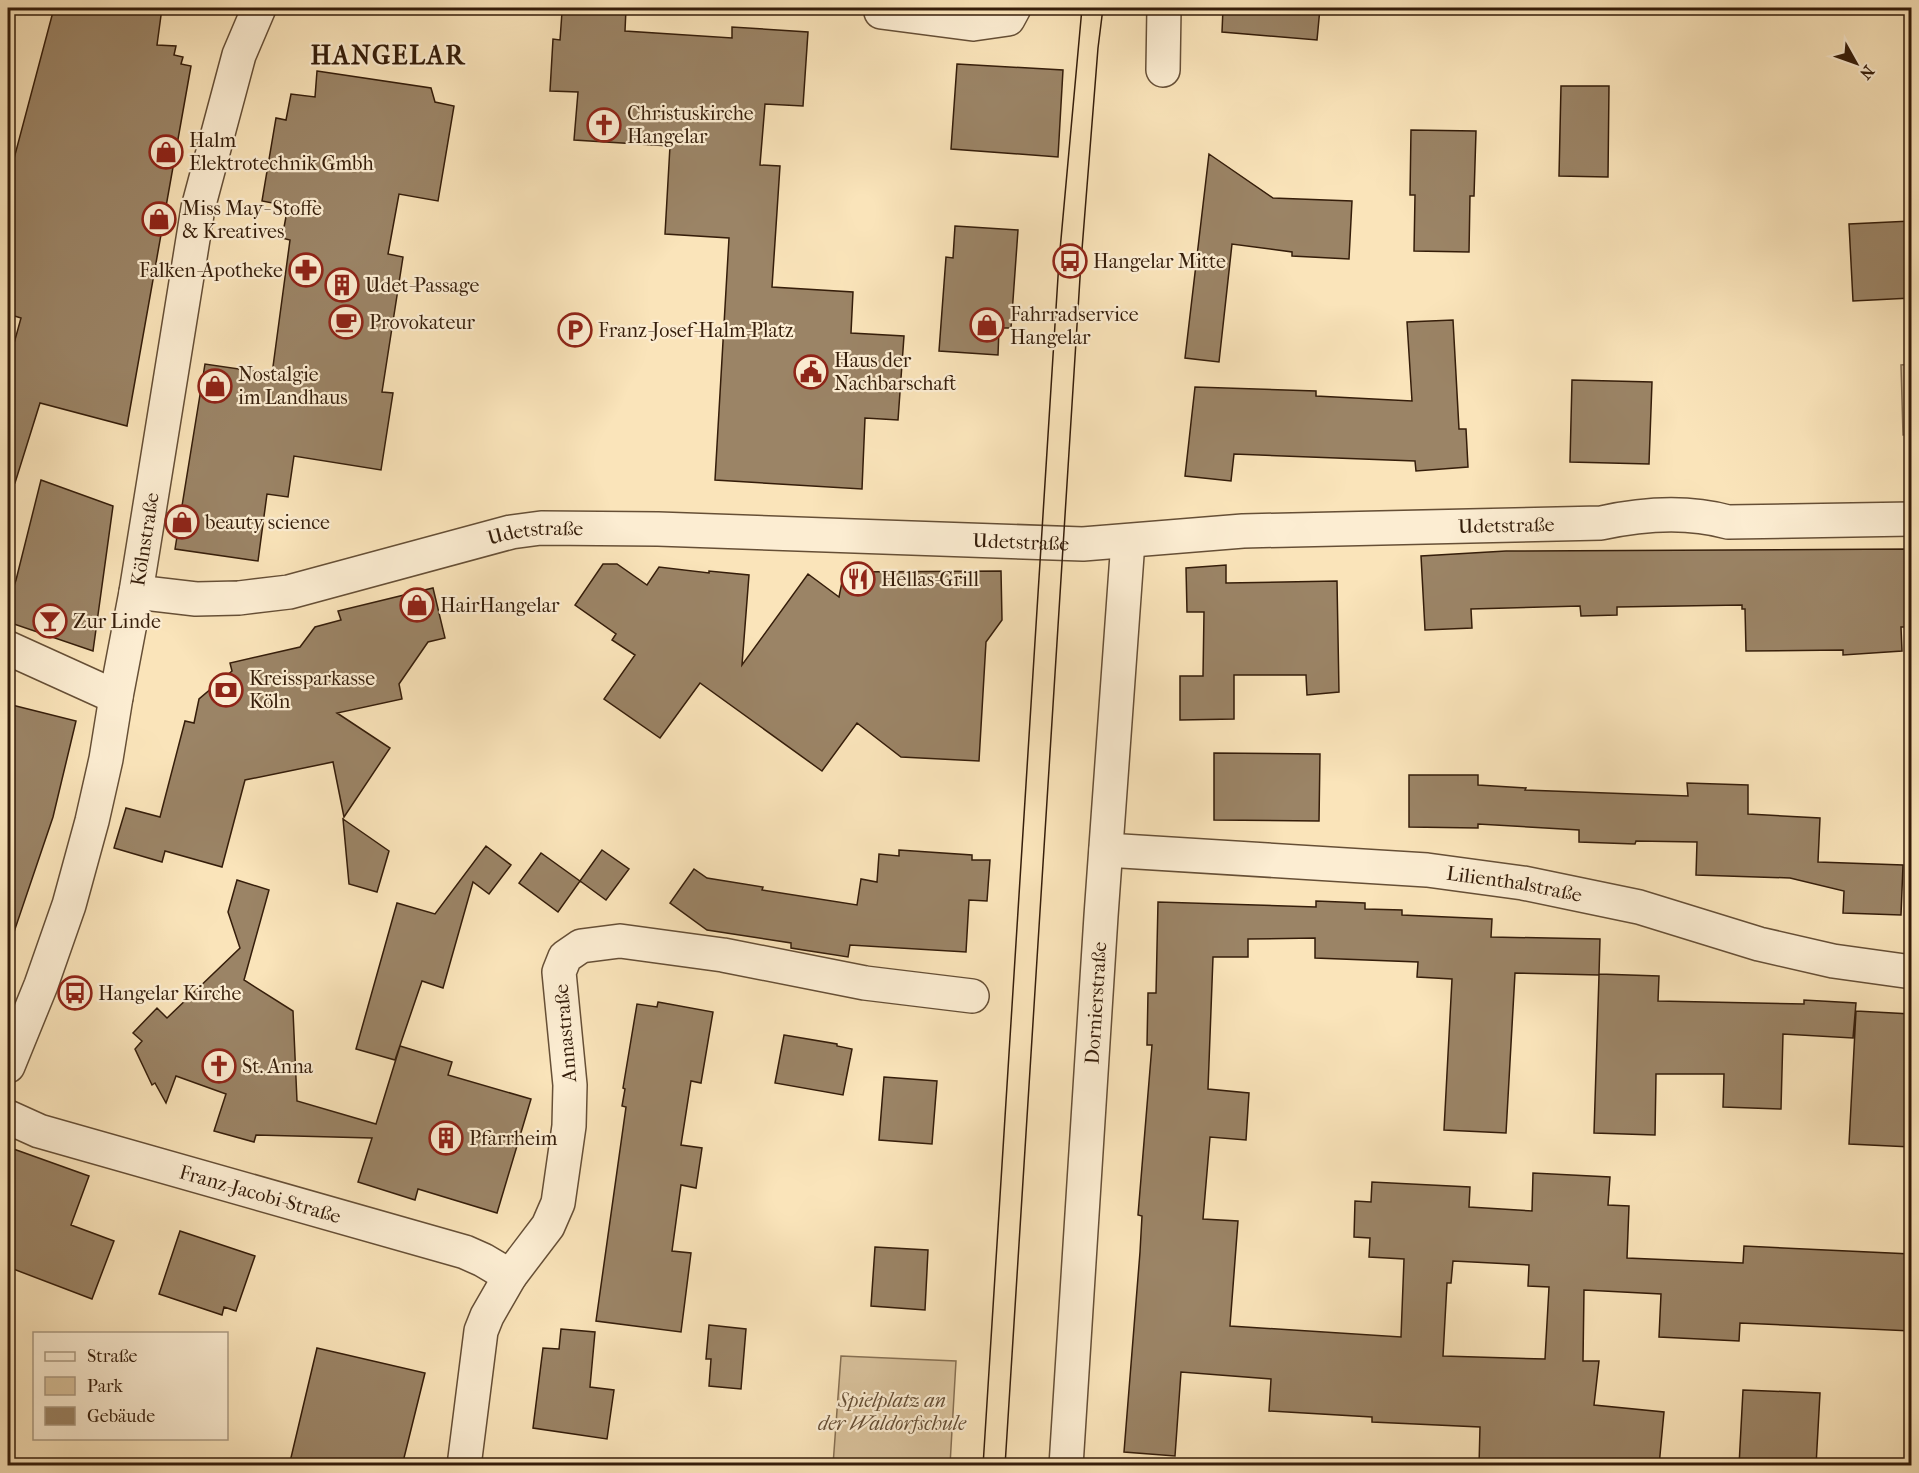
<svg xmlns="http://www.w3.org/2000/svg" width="1919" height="1473" viewBox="0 0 1919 1473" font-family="'IM FELL French Canon',serif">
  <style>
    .green { fill: #d9c29c; stroke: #877053; stroke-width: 1.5 }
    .building { fill: #9b8466; stroke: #351d0a; stroke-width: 1.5; fill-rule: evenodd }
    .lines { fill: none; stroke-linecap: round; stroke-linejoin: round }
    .street-casing { stroke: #664f36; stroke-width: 36 }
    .street { stroke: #fcedd2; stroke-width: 33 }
    .tram { stroke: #351d0a; stroke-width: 1.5 }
    .labels { text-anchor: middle; stroke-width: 4.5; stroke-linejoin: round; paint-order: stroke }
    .poi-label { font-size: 20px; fill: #351d0a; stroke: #fcedd2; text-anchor: start }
    .street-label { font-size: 20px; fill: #351d0a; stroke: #fcedd2 }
    .park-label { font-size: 20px; font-style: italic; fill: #664f36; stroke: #fcedd2 }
    .district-label { font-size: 26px; font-weight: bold; letter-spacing: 1.5px; fill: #351d0a; stroke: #fcedd2 }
  </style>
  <rect width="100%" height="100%" fill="#fae4ba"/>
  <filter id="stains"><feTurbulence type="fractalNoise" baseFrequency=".00333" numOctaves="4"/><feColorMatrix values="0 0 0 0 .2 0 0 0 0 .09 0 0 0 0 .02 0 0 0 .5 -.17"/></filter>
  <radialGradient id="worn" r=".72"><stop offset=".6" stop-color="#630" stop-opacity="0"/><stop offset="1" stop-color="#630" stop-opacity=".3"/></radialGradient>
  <!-- green -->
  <path class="green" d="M1911 364V434L1903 435 1901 365Z
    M841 1356 956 1361 950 1465H833Z"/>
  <!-- building -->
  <path class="building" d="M54 8H162L157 45 176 46 174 55 183 57 181 64 191 66 127 426 40 403 15 483 8 482V365L21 318 8 314V181Z
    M576 8 626 9 625 31 732 38V27L808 32 803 106 765 104 760 165 780 166 772 287 853 292 851 333 904 336 898 420 865 418 862 489 715 480 729 238 665 234 670 146 574 140 578 92 550 91 553 39 560 40 562 12 575 13Z
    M1223 8H1320L1317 40 1222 32Z
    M957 64 1063 70 1058 157 951 149Z
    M317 71 431 88 435 102 454 106 438 201 399 194 388 254 403 257 382 392 393 393 381 470 294 456 288 497 267 494 258 561 175 549 205 364 272 374 290 240 282 238 288 206 262 201 276 118 286 120 291 94 315 97Z
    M1561 86H1609L1608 177 1559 176Z
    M1411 130 1476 131 1474 196H1470L1469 252 1414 251 1415 195H1410Z
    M1209 154 1273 198 1352 201 1349 259 1292 256V252L1232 244 1219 362 1185 358Z
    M1911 221V298L1853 301 1849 224Z
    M955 226 1018 230 1011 328H999L998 355 939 351 946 257 953 258Z
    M1453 320 1459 429H1466L1468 467 1416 471 1415 461 1234 454 1231 481 1185 476 1195 387 1316 391V396L1412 401 1407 322Z
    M1572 380 1652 382 1649 464 1570 462Z
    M41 480 113 506 93 651 8 622V603L16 580Z
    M1911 549V627H1901L1902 651 1843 655V650L1746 651 1745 609H1742V605L1617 607V615L1581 616 1580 606 1471 609 1472 628 1425 630 1421 556 1506 551Z
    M603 564H617L647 585 659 567 709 573V571L749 575 742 665 808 574 839 597 844 572 1001 571 1002 620 986 642 979 761 901 757 857 723 822 771 700 683 660 738 604 699 635 655 612 640 616 634 575 605Z
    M1226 565V583L1337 581 1339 692 1307 695 1306 675H1234V719L1180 720V676H1203L1204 612H1187L1186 568Z
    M433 588 445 638 428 642 399 684 402 699 337 713 390 748 344 817 333 762 245 780 222 867 165 851 162 862 114 848 126 808 160 817 185 721 194 723 199 699 232 671 230 663 300 647 315 627 341 620 338 611Z
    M8 704 76 721 53 817 13 935 8 934Z
    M1214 753 1320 754 1319 821 1214 820Z
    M1409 775H1478V785L1526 788 1525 790 1688 796 1687 783 1748 785V814L1820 818 1818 862 1903 865 1901 915 1843 913 1844 891 1790 878 1696 875 1697 842 1636 841 1635 844 1579 842V830L1478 824V828L1409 827Z
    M343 819 389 851 377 892 349 884Z
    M486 846 511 865 489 894 473 882 443 988 422 981 395 1060 356 1049 397 903 435 914Z
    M602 850 629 869 606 900 580 881 558 912 519 883 541 853 580 881Z
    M899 850 972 855V860H990L987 901 969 900 966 952 850 945 848 957 791 948V943L707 930 670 903 694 869 707 878 763 887 762 890 857 905 861 879 877 882 879 854 899 856Z
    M237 880 269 890 244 980 293 1011 297 1101 376 1124 400 1046 452 1062 448 1075 531 1099 497 1213 418 1189 415 1200 358 1182 372 1138 256 1135 254 1142 214 1131 226 1094 176 1076 166 1103 155 1083 152 1085 135 1049 142 1041 133 1033 157 1008 167 1018 240 948 228 912Z
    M1316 901 1365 903V909L1402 910V915L1492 919 1491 937 1600 939 1599 974 1659 976 1658 1001 1804 1004V1000L1856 1003 1853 1038 1783 1034 1781 1109 1723 1107 1724 1074H1656L1655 1135 1594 1133 1599 975 1515 973 1506 1133 1444 1130 1452 979 1417 977 1418 962 1315 958V938L1248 939V957H1213L1208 1089 1249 1093 1246 1140 1210 1137 1203 1219 1238 1221 1230 1326 1401 1337 1404 1259 1369 1257 1370 1238 1354 1237 1355 1201 1371 1202 1372 1182 1470 1187 1469 1207 1532 1211 1533 1173 1610 1177 1608 1205 1629 1206 1627 1258 1743 1263 1744 1246 1911 1254V1331L1740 1323 1739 1341 1659 1337 1661 1294 1584 1290 1583 1361H1599L1594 1405 1664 1412 1659 1466H1479L1480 1427 1372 1422V1417L1269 1411 1271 1379 1181 1372 1175 1456 1124 1452 1140 1252 1142 1216 1138 1215 1152 1045H1147L1148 993H1156L1158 902 1316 907ZM1453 1261 1529 1265 1528 1286 1549 1287 1545 1359 1443 1356 1447 1283H1451Z
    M658 1002 713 1012 701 1083 691 1081 681 1145 702 1148 696 1188 681 1185 672 1251 691 1253 681 1332 596 1321 626 1107 622 1106 625 1089 623 1088 637 1004 657 1007Z
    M1856 1011 1911 1014V1147L1849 1144Z
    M784 1035 837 1044V1046L852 1049 843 1095 775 1083Z
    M884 1077 937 1081 932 1144 879 1140Z
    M8 1147 89 1176 71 1225 114 1241 92 1299 8 1267Z
    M180 1231 255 1256 236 1311 224 1307 222 1315 159 1294Z
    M875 1247 928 1250 925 1310 871 1306Z
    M709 1325 746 1329 741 1389 709 1386 711 1359H706Z
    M561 1329 595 1332 590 1387 614 1390 607 1439 533 1428 543 1348 559 1349Z
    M317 1348 425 1373 402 1466H289Z
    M1743 1390 1820 1393 1816 1466H1739Z"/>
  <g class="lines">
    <defs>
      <g id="street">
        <path d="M881 12 973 24 1008 19 1014 8"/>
        <path d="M1163 70 1164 8"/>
        <path id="s1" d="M136 592 196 599 239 598 289 592 511 532 541 528 658 529 1083 544 1243 531 1601 523C1642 514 1688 511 1728 522L1912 519"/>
        <path d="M8 648 116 697"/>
        <path id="s2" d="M1106 850 1427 870 1523 883 1639 907 1759 944 1833 961 1912 972"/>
        <path id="s3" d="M8 1066 41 985 69 905 92 821 106 759 116 697 136 592 198 208 239 55 259 8"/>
        <path id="s4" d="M8 1117 39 1131 465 1252 483 1260 510 1276"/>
        <path d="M464 1466 481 1331 487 1316 510 1276 548 1226 558 1203 569 1126 570 1085 559 972 565 957 581 946 620 941 723 955 865 983 972 996"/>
        <path id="s5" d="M1066 1466 1101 916 1128 541"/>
      </g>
    </defs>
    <!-- street casing -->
    <use href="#street" class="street-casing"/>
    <!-- street -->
    <use href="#street" class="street"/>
    <!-- tram -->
    <path class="tram" d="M983 1466 1059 261 1082 8
      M1005 1466 1081 262 1098 48 1103 8"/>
  </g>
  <!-- icons -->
  <defs>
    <symbol id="church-ring" viewBox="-11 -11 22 22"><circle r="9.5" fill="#fcedd2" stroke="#8f2418" stroke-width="1.5"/><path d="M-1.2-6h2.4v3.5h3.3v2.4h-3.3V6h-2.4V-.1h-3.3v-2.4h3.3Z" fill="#8f2418"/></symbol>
    <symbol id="shop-ring" viewBox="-11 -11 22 22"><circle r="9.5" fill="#fcedd2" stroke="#8f2418" stroke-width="1.5"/><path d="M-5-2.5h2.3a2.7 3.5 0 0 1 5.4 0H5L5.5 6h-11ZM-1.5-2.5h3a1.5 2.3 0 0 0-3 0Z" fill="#8f2418"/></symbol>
    <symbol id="bus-ring" viewBox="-11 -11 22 22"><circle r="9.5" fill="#fcedd2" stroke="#8f2418" stroke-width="1.5"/><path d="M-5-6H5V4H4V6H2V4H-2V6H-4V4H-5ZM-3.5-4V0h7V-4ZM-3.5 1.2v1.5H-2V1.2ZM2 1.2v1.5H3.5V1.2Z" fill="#8f2418"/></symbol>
    <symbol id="pharmacy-ring" viewBox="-11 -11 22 22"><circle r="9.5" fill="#fcedd2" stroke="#8f2418" stroke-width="1.5"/><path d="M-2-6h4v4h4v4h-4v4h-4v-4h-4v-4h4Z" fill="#8f2418"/></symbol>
    <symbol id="building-ring" viewBox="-11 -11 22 22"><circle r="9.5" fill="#fcedd2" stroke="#8f2418" stroke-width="1.5"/><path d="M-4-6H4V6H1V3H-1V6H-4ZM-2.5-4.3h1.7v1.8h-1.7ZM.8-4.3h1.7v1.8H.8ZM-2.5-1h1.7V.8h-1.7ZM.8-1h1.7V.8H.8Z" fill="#8f2418"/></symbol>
    <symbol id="cafe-ring" viewBox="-11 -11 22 22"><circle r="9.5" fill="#fcedd2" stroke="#8f2418" stroke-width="1.5"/><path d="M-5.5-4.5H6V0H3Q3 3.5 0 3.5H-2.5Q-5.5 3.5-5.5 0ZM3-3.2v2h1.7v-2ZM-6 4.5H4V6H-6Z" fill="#8f2418"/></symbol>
    <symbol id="parking-ring" viewBox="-11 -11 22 22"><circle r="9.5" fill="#fcedd2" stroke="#8f2418" stroke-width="1.5"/><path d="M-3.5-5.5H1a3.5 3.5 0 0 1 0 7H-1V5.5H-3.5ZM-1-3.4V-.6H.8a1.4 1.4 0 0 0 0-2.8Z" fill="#8f2418"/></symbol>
    <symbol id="civic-ring" viewBox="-11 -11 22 22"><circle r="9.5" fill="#fcedd2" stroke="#8f2418" stroke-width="1.5"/><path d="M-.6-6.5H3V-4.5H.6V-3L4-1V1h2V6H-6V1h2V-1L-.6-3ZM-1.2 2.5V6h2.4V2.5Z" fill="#8f2418"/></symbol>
    <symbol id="restaurant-ring" viewBox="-11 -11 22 22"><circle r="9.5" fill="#fcedd2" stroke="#8f2418" stroke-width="1.5"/><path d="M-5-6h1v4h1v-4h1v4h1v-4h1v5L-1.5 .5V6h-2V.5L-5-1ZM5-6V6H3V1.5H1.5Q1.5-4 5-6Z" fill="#8f2418"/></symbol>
    <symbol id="bar-ring" viewBox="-11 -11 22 22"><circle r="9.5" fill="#fcedd2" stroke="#8f2418" stroke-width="1.5"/><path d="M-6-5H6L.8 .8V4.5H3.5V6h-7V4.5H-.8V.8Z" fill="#8f2418"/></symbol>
    <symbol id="bank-ring" viewBox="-11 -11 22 22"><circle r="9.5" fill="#fcedd2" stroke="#8f2418" stroke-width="1.5"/><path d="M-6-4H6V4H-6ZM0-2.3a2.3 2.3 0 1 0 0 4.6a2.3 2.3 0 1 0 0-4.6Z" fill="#8f2418"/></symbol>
  </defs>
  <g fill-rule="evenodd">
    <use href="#church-ring" x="585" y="106" width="38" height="38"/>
    <use href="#shop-ring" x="147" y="133" width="38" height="38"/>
    <use href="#shop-ring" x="140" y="200" width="38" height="38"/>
    <use href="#bus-ring" x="1051" y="242" width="38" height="38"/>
    <use href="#pharmacy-ring" x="287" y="251" width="38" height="38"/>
    <use href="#building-ring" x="323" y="266" width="38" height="38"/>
    <use href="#cafe-ring" x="327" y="303" width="38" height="38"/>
    <use href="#shop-ring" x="968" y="306" width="38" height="38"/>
    <use href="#parking-ring" x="556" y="311" width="38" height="38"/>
    <use href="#civic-ring" x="792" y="353" width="38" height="38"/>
    <use href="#shop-ring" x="196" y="367" width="38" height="38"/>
    <use href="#shop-ring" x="163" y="503" width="38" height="38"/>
    <use href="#restaurant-ring" x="839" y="560" width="38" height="38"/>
    <use href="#shop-ring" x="398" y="586" width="38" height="38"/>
    <use href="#bar-ring" x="31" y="602" width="38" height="38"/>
    <use href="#bank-ring" x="207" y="671" width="38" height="38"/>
    <use href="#bus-ring" x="56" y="974" width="38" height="38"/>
    <use href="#church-ring" x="200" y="1047" width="38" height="38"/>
    <use href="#building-ring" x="427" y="1119" width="38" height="38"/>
  </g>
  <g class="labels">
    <!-- poi labels -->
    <g class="poi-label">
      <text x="627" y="120">Christuskirche<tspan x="627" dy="23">Hangelar</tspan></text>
      <text x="189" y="147">Halm<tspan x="189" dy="23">Elektrotechnik Gmbh</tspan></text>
      <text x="182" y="215">Miss May- Stoffe<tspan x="182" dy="23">&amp; Kreatives</tspan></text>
      <text x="1093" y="268">Hangelar Mitte</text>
      <text x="283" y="277" text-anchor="end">Falken-Apotheke</text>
      <text x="365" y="292">Udet-Passage</text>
      <text x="1010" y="321">Fahrradservice<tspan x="1010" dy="23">Hangelar</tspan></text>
      <text x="369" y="329">Provokateur</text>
      <text x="598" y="337">Franz-Josef-Halm-Platz</text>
      <text x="834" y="367">Haus der<tspan x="834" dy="23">Nachbarschaft</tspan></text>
      <text x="238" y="381">Nostalgie<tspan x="238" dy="23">im Landhaus</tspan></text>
      <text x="205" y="529">beauty science</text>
      <text x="881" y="586">Hellas-Grill</text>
      <text x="440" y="612">HairHangelar</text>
      <text x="73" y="628">Zur Linde</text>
      <text x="249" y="685">Kreissparkasse<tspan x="249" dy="23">Köln</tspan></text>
      <text x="98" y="1000">Hangelar Kirche</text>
      <text x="242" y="1073">St. Anna</text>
      <text x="469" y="1145">Pfarrheim</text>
    </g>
    <!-- street labels -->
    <g class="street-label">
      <text dy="7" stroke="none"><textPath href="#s1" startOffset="1380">Udetstraße</textPath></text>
      <text dy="7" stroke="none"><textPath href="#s1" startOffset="408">Udetstraße</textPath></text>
      <text dy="7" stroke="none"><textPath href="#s3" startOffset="546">Kölnstraße</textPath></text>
      <text dy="7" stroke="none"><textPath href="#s1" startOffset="894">Udetstraße</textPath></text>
      <text dy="7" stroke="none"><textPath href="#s2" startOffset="410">Lilienthalstraße</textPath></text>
      <text dy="7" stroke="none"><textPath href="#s5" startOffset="464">Dornierstraße</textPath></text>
      <text transform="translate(565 1033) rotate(-95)" y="7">Annastraße</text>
      <text dy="7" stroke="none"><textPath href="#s4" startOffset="264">Franz-Jacobi-Straße</textPath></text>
    </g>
    <!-- park labels -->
    <g class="park-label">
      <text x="892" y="1407">Spielplatz an<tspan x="892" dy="23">der Waldorfschule</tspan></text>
    </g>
    <!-- district labels -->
    <g class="district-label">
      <text x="388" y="64">HANGELAR</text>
    </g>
  </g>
  <!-- margin -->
  <rect width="1919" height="1473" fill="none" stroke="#fae4ba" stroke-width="30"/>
  <rect x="9" y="9" width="1901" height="1455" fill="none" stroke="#351d0a" stroke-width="3"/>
  <rect x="15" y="15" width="1889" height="1443" fill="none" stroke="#351d0a" stroke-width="1.5"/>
  <!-- legend -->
  <rect x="33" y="1332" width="195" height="108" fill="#fcedd2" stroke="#ac9a82" stroke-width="1.5"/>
  <rect x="45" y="1352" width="30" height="9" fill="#fcedd2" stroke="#ac9a82" stroke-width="1.5"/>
  <text x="87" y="1362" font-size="18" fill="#351d0a">Straße</text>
  <rect x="45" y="1377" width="30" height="18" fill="#d9c29c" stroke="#ac9a82" stroke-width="1.5"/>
  <text x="87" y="1392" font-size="18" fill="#351d0a">Park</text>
  <rect x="45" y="1407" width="30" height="18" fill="#9b8466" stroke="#ac9a82" stroke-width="1.5"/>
  <text x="87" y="1422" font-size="18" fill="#351d0a">Gebäude</text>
  <!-- north arrow -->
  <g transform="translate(1856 63) rotate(130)" stroke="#fcedd2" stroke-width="4.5" paint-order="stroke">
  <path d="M0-4.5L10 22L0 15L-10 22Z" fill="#351d0a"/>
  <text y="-9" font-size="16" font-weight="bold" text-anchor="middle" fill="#351d0a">N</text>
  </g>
  <rect width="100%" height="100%" filter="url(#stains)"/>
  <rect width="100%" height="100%" fill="url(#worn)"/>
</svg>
